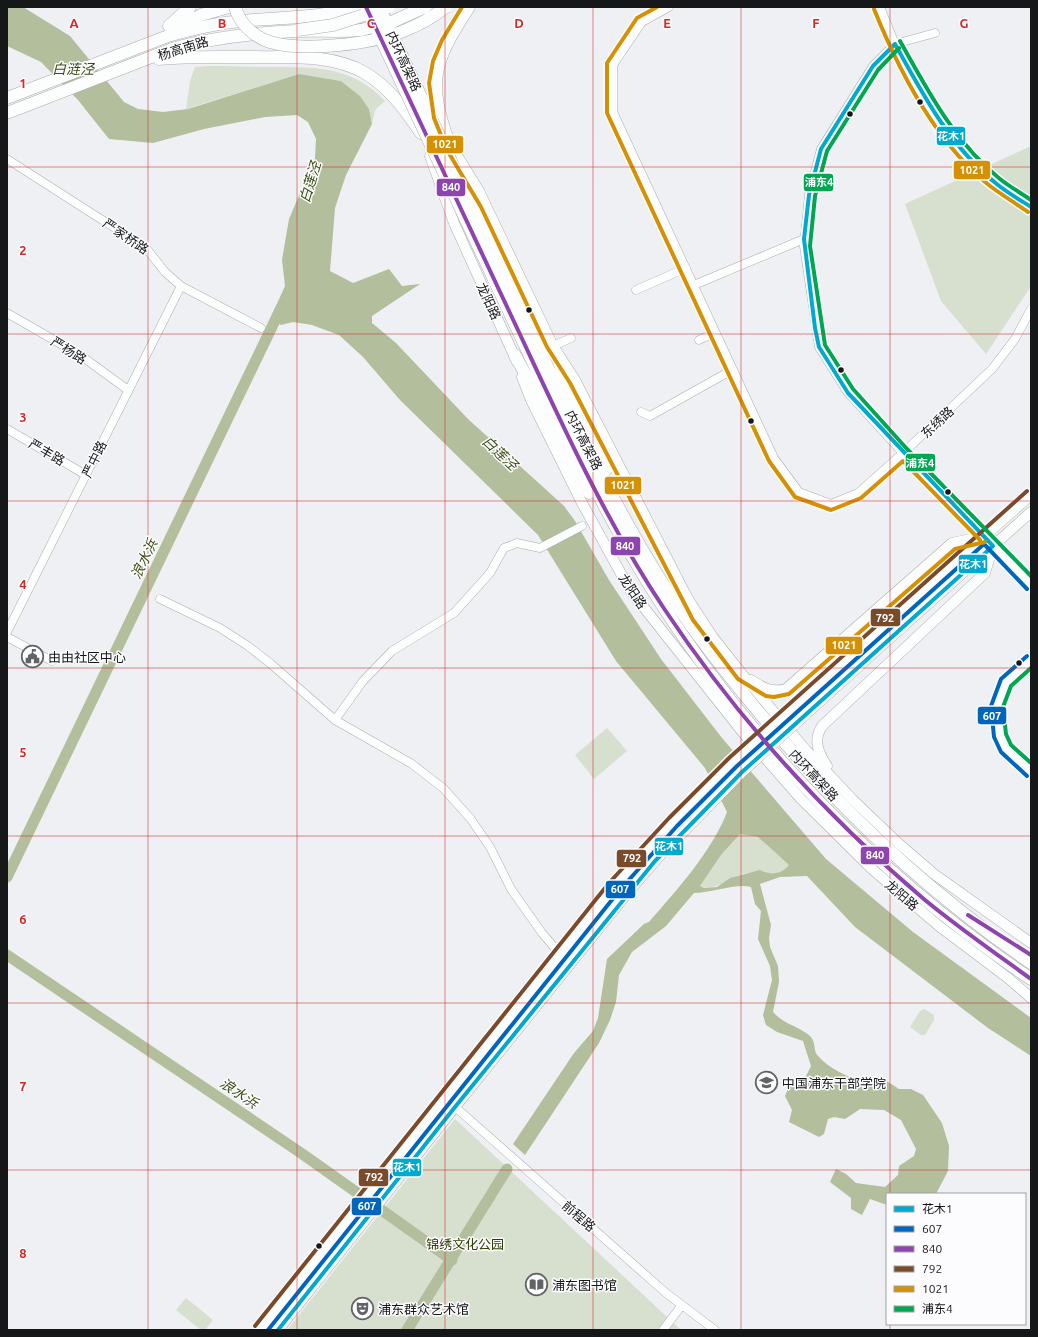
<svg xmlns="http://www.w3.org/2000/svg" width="1038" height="1337" viewBox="0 0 1038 1337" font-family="Ubuntu,'Noto Sans SC',sans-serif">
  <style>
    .green { fill: #d7dfce }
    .water { fill: #b2be9c; fill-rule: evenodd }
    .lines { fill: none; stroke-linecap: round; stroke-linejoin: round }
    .river { stroke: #b2be9c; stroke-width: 11 }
    .minor-casing { stroke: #adadaf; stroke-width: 9 }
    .major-casing { stroke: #adadaf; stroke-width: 11 }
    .highway-casing { stroke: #adadaf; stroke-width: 13 }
    .minor { stroke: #fcfdfd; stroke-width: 8 }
    .major { stroke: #fcfdfd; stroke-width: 10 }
    .highway { stroke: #fcfdfd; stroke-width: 12 }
    .major-bridge-casing { stroke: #adadaf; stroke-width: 11; stroke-linecap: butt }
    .highway-bridge-casing { stroke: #adadaf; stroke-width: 13; stroke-linecap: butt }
    .major-bridge { stroke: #fcfdfd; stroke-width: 10 }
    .highway-bridge { stroke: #fcfdfd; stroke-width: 12 }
    .bus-1-casing { stroke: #fcfcfe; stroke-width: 7 }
    .bus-2-casing { stroke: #fcfcfe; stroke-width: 7 }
    .bus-3-casing { stroke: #fcfcfe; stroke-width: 7 }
    .bus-4-casing { stroke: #fcfcfe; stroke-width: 7 }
    .bus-5-casing { stroke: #fcfcfe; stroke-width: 7 }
    .bus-6-casing { stroke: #fcfcfe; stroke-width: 7 }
    .bus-1 { stroke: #00a9ce; stroke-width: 4 }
    .bus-2 { stroke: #0065bd; stroke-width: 4 }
    .bus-3 { stroke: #8e44ad; stroke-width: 4 }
    .bus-4 { stroke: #7a4b2a; stroke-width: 4 }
    .bus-5 { stroke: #d59104; stroke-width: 4 }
    .bus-6 { stroke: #00a651; stroke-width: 4 }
    .grid { fill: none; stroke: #d62828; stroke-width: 1; stroke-opacity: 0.55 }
    .bus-dot { fill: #161719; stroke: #fcfcfe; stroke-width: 1.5 }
    .labels { text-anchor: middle; stroke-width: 3; stroke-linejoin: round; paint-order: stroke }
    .street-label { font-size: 13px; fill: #161719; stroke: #fcfcfe }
    .poi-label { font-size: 13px; fill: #161719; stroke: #fcfcfe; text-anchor: start }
    .park-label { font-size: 13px; fill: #2f3d00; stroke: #fcfcfe }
    .water-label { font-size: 14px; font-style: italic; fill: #3b4b11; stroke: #fcfcfe }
    .grid-label { font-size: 13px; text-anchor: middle; font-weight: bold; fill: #d62828; stroke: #fcfcfe; stroke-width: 3; stroke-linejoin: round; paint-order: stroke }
    .line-badge { stroke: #fcfcfe; stroke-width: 1.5 }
    .badge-label { font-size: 11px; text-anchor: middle; font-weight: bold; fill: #fff }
  </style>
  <rect width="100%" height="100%" fill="#eef0f3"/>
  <!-- green -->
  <path class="green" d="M208 66C227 66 247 67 266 67 313 67 351 65 385 101L375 110 372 124 369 109 360 96 341 81 299 74 186 109 190 81 195 67Z
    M1031 146V286L986 354 941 301 905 204Z
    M607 728 627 751 594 779 575 755Z
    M740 834 758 837 789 865C778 880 761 870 746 873 731 876 714 893 700 886L721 855Z
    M924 1009 934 1015V1020L925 1035H921L910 1027 920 1011Z
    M455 1119 681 1330H287Z
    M186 1298 213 1320 205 1330H201L176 1310Z"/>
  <!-- water -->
  <path class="water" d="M7 7H23L70 36 124 102 138 109 163 112 188 109 299 74 341 81 360 96 369 109 372 124 346 175 335 208 330 271 353 283 389 269 402 286 420 284 372 316V323L396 343 468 419 564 506 575 521 609 580 661 659 722 738 826 859 913 932 1031 1018V1056L988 1028 855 927 807 876 780 877 760 884 771 925 769 938 770 947 778 966 779 982 773 1012C783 1023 794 1025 806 1033 818 1040 812 1050 818 1056 829 1069 848 1076 862 1083L882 1078 899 1089H911L923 1095 942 1123 949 1146 948 1171 936 1194H887V1205L870 1199 862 1215 851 1209V1198L830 1182 836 1169 846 1174 856 1183 885 1187 898 1175 899 1166 914 1156 916 1149 901 1120 884 1110 860 1109 845 1119 834 1117 828 1119 824 1134 819 1137 789 1122 792 1110 785 1096 789 1086 804 1080 811 1066 803 1041 777 1032 766 1025 763 1015 772 980 770 966 758 939 761 911 755 904 751 887C737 883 711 893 694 893L666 926 632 952 619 975 616 1002 610 1020 599 1043 525 1155 513 1144 574 1053 593 1031 598 1018 607 959 644 924 649 922C676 891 713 850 727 812L705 768 616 661 538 535 400 400 363 357 339 335 312 325 293 322 281 325 271 317 285 286 282 260 289 219 315 158 316 139 308 122 297 115 265 117 204 129 153 143 109 139 78 100 41 62 7 46ZM740 834 758 837 789 865C781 875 770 875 760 870L730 878 717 887 704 888 700 886 721 855Z"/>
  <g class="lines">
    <!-- river -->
    <path class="river" d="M7 877 281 308
      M7 955 301 1153 452 1260
      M407 1330 507 1169"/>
    <defs>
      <path id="minor" d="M669 7 642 22 613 65V112L774 458 799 492 831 504 858 493 903 453 992 369 1015 339 1031 309
        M880 7 895 44 925 99 956 144 993 181 1031 207
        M895 44 873 66 821 149 809 195 804 246 819 347 848 393 903 453 1031 585
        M895 44 935 33
        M7 159 146 248 165 272 181 286 261 328
        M694 285 804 239
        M636 290 686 268
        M7 313 80 355 128 390
        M699 340 714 333
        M553 346 571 338
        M641 412 650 416 732 370
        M7 429 86 475
        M160 599 220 628 248 646 271 664 335 720 412 764 443 788 470 818 490 847 511 889 542 933 560 954
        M7 632 181 286
        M7 637 52 661
        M1031 660 1006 683 997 706 1000 736 1006 749 1031 771
        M335 720 363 681 392 651 454 613 490 573 504 548 517 543 540 548 582 526
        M445 1098 666 1293 715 1330
        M663 1330 682 1305"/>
      <path id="major" d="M445 136 479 191 553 346 575 380 688 599 712 636 742 674 804 748 852 799 898 843 934 874 1031 943
        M430 156 454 223 517 362
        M522 377 531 400 582 503 630 590 744 734 801 799 873 870 939 926 1008 978 1031 998
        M890 620 1031 495
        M899 630 1031 512
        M751 680C763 688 772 693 786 689L952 543 984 536
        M827 766C818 753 813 740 822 726L985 573 993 546
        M260 1330 614 887 644 852
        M278 1330 455 1107 625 896 655 861"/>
      <path id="highway" d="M169 26 190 7
        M175 28 201 15 229 7
        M159 59C189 56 219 57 250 57 288 58 331 53 365 73 389 87 406 111 421 133
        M7 98 168 36C192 29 217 23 242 21 280 17 319 19 355 7
        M7 113 172 49C213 37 254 33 296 31 318 30 339 32 361 30
        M449 143C426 80 434 61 469 7
        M553 346 567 383 607 469
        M539 349C576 426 613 503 658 576 686 622 719 664 753 705 833 803 926 891 1031 963
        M529 354C567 432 604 512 650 586 747 741 879 877 1031 979
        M515 355 589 493"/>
    </defs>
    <!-- minor casing -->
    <use href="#minor" class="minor-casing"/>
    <!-- major casing -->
    <use href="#major" class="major-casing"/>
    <!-- highway casing -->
    <use href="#highway" class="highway-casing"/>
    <!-- minor -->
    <use href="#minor" class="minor"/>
    <!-- major -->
    <use href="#major" class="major"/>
    <!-- highway -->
    <use href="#highway" class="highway"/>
    <defs>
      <path id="major-bridge" d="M644 852 733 762 890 620
        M655 861 742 772 899 630"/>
      <path id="highway-bridge" d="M235 7C239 23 254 37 270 42 303 52 370 44 401 32 417 26 432 18 446 7
        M366 7 529 354
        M379 7 539 349
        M298 30 333 25 389 7
        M361 30 392 22 425 7"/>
    </defs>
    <!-- major-bridge casing -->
    <use href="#major-bridge" class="major-bridge-casing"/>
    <!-- highway-bridge casing -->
    <use href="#highway-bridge" class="highway-bridge-casing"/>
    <!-- major-bridge -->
    <use href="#major-bridge" class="major-bridge"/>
    <!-- highway-bridge -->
    <use href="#highway-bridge" class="highway-bridge"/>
    <defs>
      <path id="bus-1" d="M895 44C923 95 951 148 998 185 1008 193 1020 200 1031 207
        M278 1330 455 1107 655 861 742 772 993 546 848 393 819 347 815 328 804 239 809 195 821 149 873 66 895 44"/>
      <path id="bus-2" d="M1027 656 1001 679 991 706 994 737 1001 752 1027 776
        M268 1330 619 891 677 826 737 766 984 544 1027 589"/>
      <path id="bus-3" d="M366 7C416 114 467 221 517 328 562 424 606 522 665 610 737 718 826 816 925 900 959 928 995 953 1031 979
        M968 915 1031 955"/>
      <path id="bus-4" d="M255 1326 609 883 669 818 729 758 1027 491"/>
      <path id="bus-5" d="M462 7 442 40 433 61 429 83 434 118 447 150 481 207 547 347 570 383 693 620 738 679 766 696 774 697 789 694 955 549 985 542
        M657 7 637 18 607 63V113L769 461 795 497 831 510 861 498 903 461 980 540
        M874 9C899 71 937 144 990 186 1002 195 1015 203 1028 212"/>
      <path id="bus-6" d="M900 41C928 91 955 143 1000 179 1010 187 1021 193 1031 200
        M899 48 878 70 827 151 815 196 810 246 825 345 853 389 907 449 1031 576
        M1031 668 1011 686 1003 707 1006 734 1011 745 1031 763"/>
    </defs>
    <!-- bus-1 casing -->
    <use href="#bus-1" class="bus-1-casing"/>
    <!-- bus-2 casing -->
    <use href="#bus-2" class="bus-2-casing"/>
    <!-- bus-3 casing -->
    <use href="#bus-3" class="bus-3-casing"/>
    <!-- bus-4 casing -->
    <use href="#bus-4" class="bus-4-casing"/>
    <!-- bus-5 casing -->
    <use href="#bus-5" class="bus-5-casing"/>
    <!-- bus-6 casing -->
    <use href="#bus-6" class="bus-6-casing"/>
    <!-- bus-1 -->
    <use href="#bus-1" class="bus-1"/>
    <!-- bus-2 -->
    <use href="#bus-2" class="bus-2"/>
    <!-- bus-3 -->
    <use href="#bus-3" class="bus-3"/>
    <!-- bus-4 -->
    <use href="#bus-4" class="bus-4"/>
    <!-- bus-5 -->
    <use href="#bus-5" class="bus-5"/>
    <!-- bus-6 -->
    <use href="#bus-6" class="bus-6"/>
  </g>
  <!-- grid -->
  <path class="grid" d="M148 7V1330M297 7V1330M445 7V1330M593 7V1330M741 7V1330M890 7V1194M7 167H1031M7 334H1031M7 501H1031M7 668H1031M7 836H1031M7 1003H1031M7 1170H1031M890 1324V1330"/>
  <!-- icons -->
  <defs>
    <symbol id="civic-ring" viewBox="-11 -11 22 22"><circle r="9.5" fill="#fcfcfe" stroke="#626365" stroke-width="1.5"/><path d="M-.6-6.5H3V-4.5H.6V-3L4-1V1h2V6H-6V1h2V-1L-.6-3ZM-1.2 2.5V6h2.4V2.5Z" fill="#626365"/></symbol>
    <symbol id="university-ring" viewBox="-11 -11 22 22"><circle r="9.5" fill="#fcfcfe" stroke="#626365" stroke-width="1.5"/><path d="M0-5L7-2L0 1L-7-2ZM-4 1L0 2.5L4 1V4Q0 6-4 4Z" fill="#626365"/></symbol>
    <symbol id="library-ring" viewBox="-11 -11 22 22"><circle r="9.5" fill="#fcfcfe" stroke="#626365" stroke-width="1.5"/><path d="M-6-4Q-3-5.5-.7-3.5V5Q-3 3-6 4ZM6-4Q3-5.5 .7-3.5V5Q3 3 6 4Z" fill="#626365"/></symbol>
    <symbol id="theatre-ring" viewBox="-11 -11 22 22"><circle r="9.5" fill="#fcfcfe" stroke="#626365" stroke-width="1.5"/><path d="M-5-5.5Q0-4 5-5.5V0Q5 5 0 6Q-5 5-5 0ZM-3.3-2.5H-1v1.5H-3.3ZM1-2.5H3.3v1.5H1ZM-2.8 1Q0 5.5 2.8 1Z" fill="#626365"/></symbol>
  </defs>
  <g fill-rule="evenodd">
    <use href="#civic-ring" x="20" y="644" width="25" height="25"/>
    <use href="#university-ring" x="754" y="1070" width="25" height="25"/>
    <use href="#library-ring" x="524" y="1272" width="25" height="25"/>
    <use href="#theatre-ring" x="350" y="1296" width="25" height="25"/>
  </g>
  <!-- markers -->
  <g class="bus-dot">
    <circle cx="920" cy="102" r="3.5"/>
    <circle cx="850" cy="114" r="3.5"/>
    <circle cx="529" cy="310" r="3.5"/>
    <circle cx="841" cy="370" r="3.5"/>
    <circle cx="751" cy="421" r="3.5"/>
    <circle cx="948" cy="492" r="3.5"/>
    <circle cx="707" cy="639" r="3.5"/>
    <circle cx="1019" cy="663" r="3.5"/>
    <circle cx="319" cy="1246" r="3.5"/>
  </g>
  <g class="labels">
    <!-- street labels -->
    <g class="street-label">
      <text transform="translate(183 48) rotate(-17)" y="5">杨高南路</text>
      <text transform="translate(404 61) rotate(65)" y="5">内环高架路</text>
      <text transform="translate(126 236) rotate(34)" y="5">严家桥路</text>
      <text transform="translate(489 301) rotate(65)" y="5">龙阳路</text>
      <text transform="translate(69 350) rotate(32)" y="5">严杨路</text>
      <text transform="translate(937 422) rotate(-43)" y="5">东绣路</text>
      <text transform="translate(584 440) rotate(63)" y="5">内环高架路</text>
      <text transform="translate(47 452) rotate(30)" y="5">严丰路</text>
      <text transform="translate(94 459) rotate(-64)" y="5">严中路</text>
      <text transform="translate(633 591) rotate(56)" y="5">龙阳路</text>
      <text transform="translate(814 775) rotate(47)" y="5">内环高架路</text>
      <text transform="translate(902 895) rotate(41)" y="5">龙阳路</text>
      <text transform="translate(579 1216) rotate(41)" y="5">前程路</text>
    </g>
    <!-- poi labels -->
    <g class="poi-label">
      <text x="48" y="662">由由社区中心</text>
      <text x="782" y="1088">中国浦东干部学院</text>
      <text x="552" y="1290">浦东图书馆</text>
      <text x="378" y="1314">浦东群众艺术馆</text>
    </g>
    <!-- park labels -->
    <g class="park-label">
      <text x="465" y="1249">锦绣文化公园</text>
    </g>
    <!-- water labels -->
    <g class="water-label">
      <text x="73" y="74">白涟泾</text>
      <text transform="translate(310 182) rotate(-73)" y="5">白莲泾</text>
      <text transform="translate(500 453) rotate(43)" y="5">白莲泾</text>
      <text transform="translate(144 559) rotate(-64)" y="5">浪水浜</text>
      <text transform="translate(239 1093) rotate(34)" y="5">浪水浜</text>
    </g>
  </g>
  <g class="grid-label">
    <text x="74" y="28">A</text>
    <text x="222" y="28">B</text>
    <text x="371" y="28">C</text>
    <text x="519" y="28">D</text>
    <text x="667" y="28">E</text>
    <text x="816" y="28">F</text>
    <text x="964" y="28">G</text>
    <text x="23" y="88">1</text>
    <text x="23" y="255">2</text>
    <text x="23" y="422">3</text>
    <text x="23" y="589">4</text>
    <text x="23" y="757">5</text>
    <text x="23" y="924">6</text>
    <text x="23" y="1091">7</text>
    <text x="23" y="1258">8</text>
  </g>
  <g class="line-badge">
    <rect x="936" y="126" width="30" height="20" rx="4" fill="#00a9ce"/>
    <rect x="426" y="135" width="38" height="19" rx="4" fill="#d59104"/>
    <rect x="953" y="160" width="38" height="20" rx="4" fill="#d59104"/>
    <rect x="803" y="173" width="31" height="19" rx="4" fill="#00a651"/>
    <rect x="436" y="178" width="30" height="19" rx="4" fill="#8e44ad"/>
    <rect x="905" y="453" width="31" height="19" rx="4" fill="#00a651"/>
    <rect x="604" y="476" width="38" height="19" rx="4" fill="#d59104"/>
    <rect x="610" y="536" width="31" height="20" rx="4" fill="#8e44ad"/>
    <rect x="958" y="554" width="30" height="20" rx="4" fill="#00a9ce"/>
    <rect x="870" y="608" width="31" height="19" rx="4" fill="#7a4b2a"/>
    <rect x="825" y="636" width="38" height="19" rx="4" fill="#d59104"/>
    <rect x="977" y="706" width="30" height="19" rx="4" fill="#0065bd"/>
    <rect x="654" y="837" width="30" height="19" rx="4" fill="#00a9ce"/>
    <rect x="860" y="846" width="30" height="19" rx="4" fill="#8e44ad"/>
    <rect x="616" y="849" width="31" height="19" rx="4" fill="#7a4b2a"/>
    <rect x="605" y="880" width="31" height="19" rx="4" fill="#0065bd"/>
    <rect x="392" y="1158" width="30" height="19" rx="4" fill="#00a9ce"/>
    <rect x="358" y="1168" width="31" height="19" rx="4" fill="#7a4b2a"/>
    <rect x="351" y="1197" width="31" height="19" rx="4" fill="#0065bd"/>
  </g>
  <g class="badge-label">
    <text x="951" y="140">花木1</text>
    <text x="445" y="148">1021</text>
    <text x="972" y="174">1021</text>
    <text x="819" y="186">浦东4</text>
    <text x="451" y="191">840</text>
    <text x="920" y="467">浦东4</text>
    <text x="623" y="489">1021</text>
    <text x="625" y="550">840</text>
    <text x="973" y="568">花木1</text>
    <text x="885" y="622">792</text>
    <text x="844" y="649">1021</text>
    <text x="992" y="720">607</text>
    <text x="669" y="850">花木1</text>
    <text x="875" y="859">840</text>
    <text x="632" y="862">792</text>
    <text x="620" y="893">607</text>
    <text x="407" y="1171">花木1</text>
    <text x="374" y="1181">792</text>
    <text x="367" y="1210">607</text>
  </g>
  <!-- border -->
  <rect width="1038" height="1337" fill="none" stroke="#161719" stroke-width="16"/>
  <!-- legend -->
  <rect x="886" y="1193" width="140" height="132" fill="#fcfcfe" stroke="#a0a0a2"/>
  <rect x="894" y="1206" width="20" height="6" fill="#00a9ce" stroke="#a0a0a2"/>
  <text x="922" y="1213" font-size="12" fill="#161719">花木1</text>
  <rect x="894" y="1226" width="20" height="6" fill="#0065bd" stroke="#a0a0a2"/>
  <text x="922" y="1233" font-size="12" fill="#161719">607</text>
  <rect x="894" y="1246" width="20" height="6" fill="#8e44ad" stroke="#a0a0a2"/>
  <text x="922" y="1253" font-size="12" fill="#161719">840</text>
  <rect x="894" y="1266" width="20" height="6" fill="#7a4b2a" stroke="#a0a0a2"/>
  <text x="922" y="1273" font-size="12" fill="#161719">792</text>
  <rect x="894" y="1286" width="20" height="6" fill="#d59104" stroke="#a0a0a2"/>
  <text x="922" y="1293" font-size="12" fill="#161719">1021</text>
  <rect x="894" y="1306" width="20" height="6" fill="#00a651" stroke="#a0a0a2"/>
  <text x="922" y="1313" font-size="12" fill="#161719">浦东4</text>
</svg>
